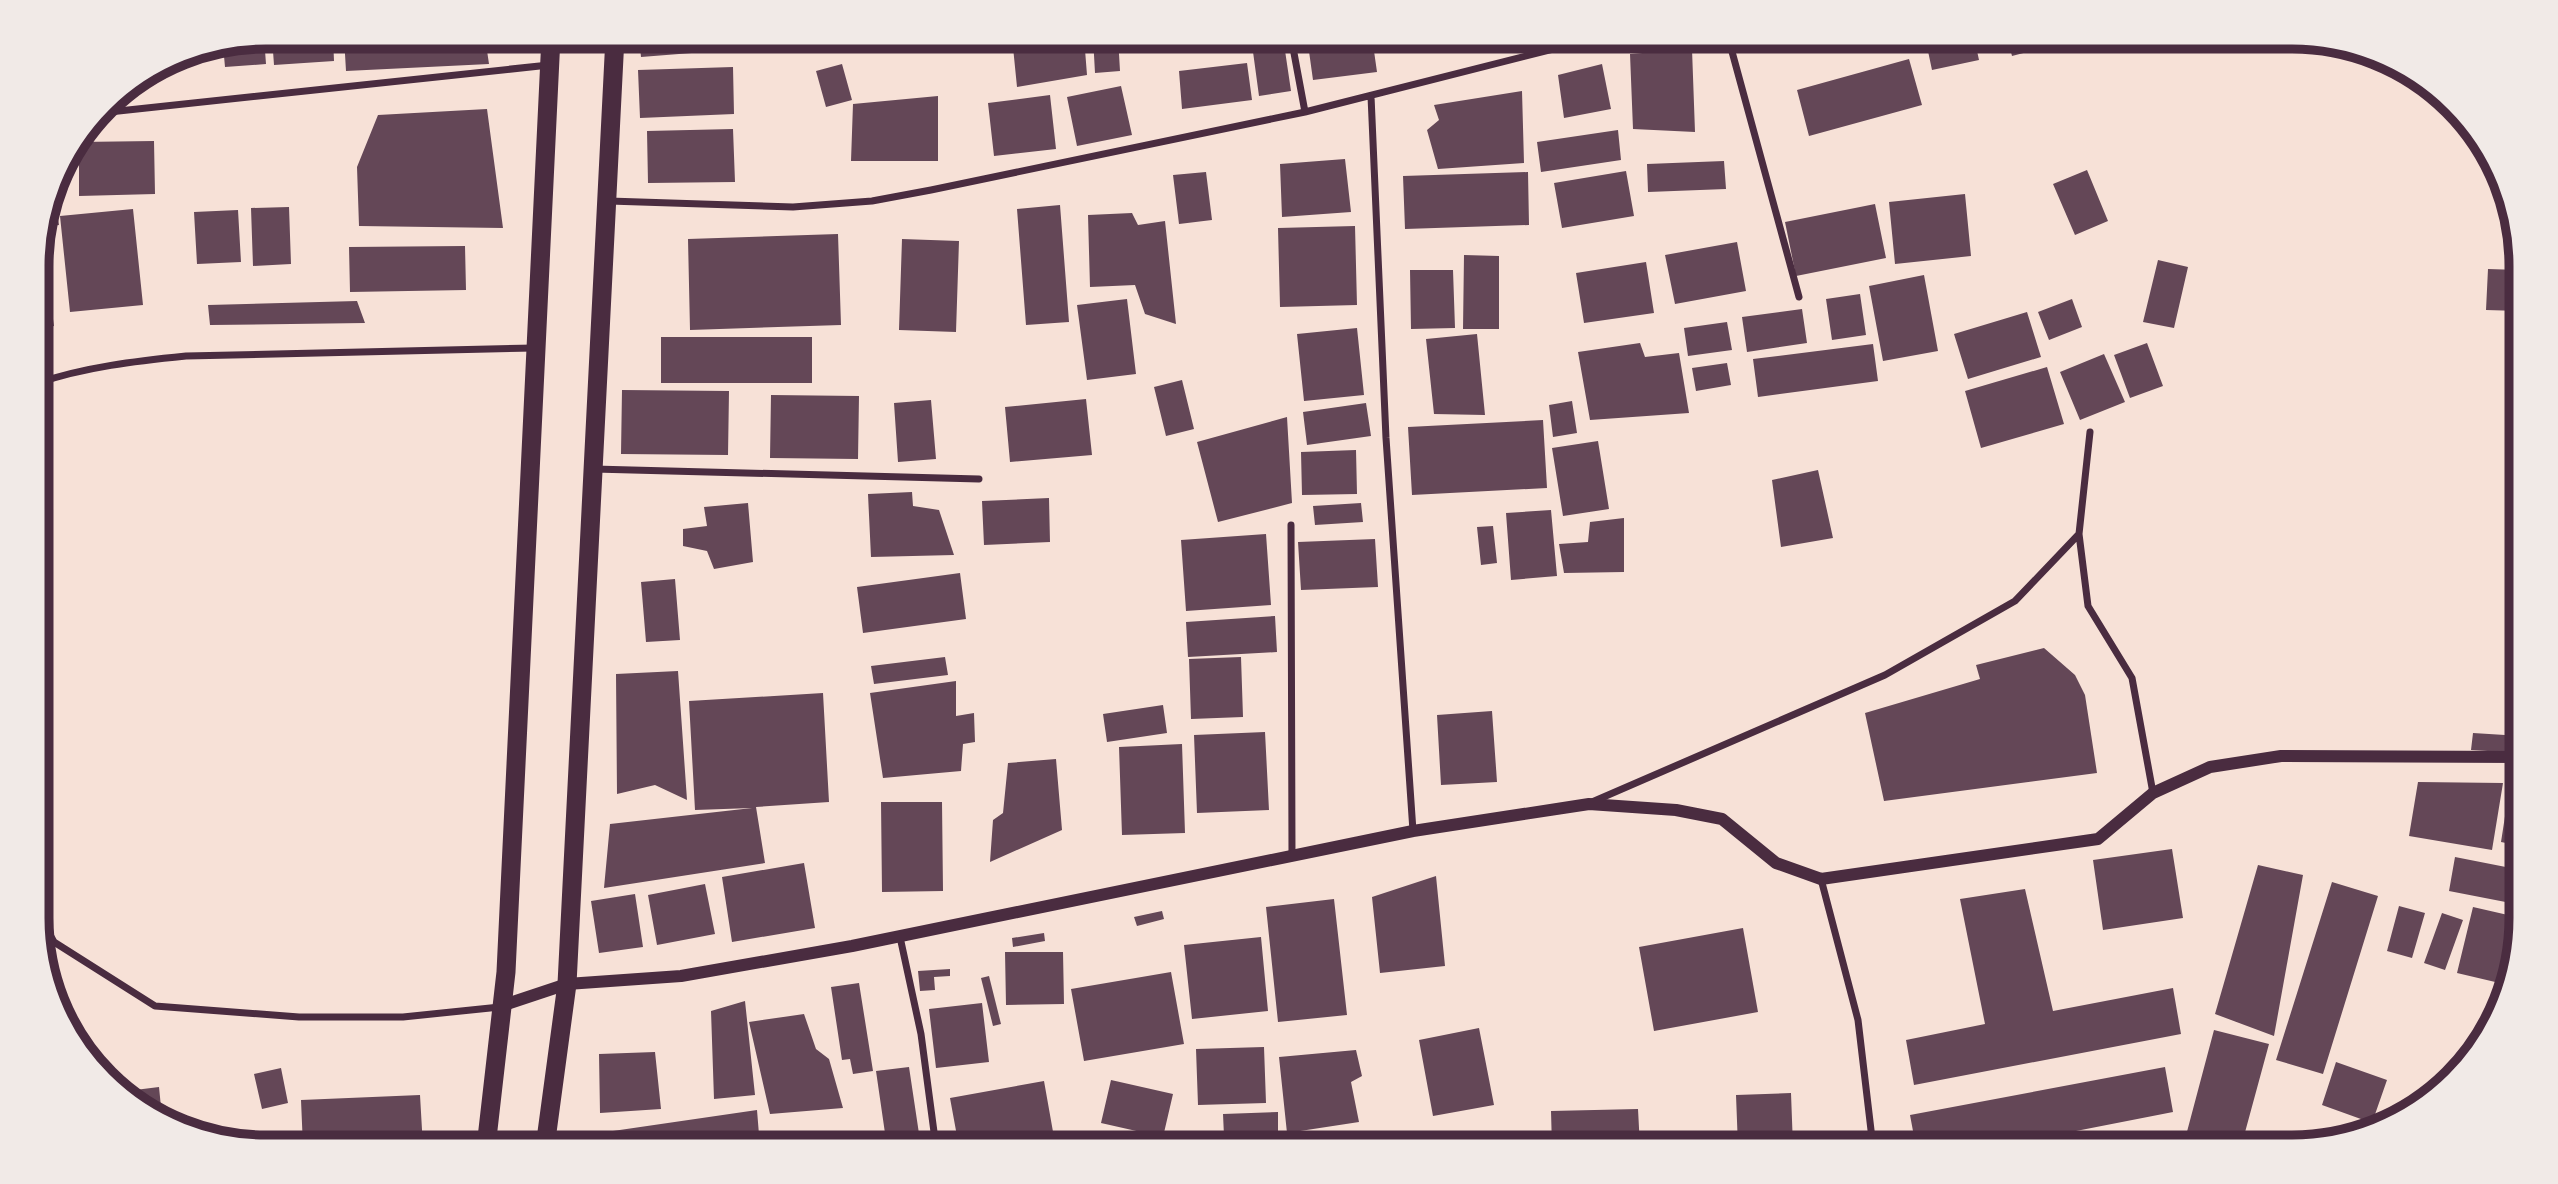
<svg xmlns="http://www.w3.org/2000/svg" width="2558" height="1184" viewBox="0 0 2558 1184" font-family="'PT Sans',sans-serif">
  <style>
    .building { fill: #644757 }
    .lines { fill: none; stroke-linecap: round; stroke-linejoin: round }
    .minor { stroke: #4a2c40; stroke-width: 7 }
    .tertiary { stroke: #4a2c40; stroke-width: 12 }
    .trunk { stroke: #4a2c40; stroke-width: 19 }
    .rim { fill: none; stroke: #4a2c40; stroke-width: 9 }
  </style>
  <rect width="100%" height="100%" fill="#f7e1d7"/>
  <!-- building -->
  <path class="building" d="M264 37 266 64 225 67 223 45Z
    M272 37H333L334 61 274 65Z
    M344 37H485L489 64 346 71Z
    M639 37H755V48L641 57Z
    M849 37H948V47L849 49Z
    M1012 37H1084L1087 75 1017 87Z
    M1093 37H1118L1120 71 1095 73Z
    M1251 37H1283L1291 91 1259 96Z
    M1307 37H1372L1377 72 1313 80Z
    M1925 37H1974L1979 60 1932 70Z
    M2007 37H2048L2050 46 2012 56Z
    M1692 49 1695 132 1633 129 1630 54Z
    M1909 59 1922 105 1809 136 1797 90Z
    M1247 63 1252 100 1182 109 1179 71Z
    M842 64 852 100 826 107 816 71Z
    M1602 64 1611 109 1564 118 1558 75Z
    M733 67 734 114 640 118 638 70Z
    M1121 86 1132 135 1077 146 1067 97Z
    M1522 91 1524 163 1438 169 1427 130 1439 120 1434 105Z
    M1050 95 1056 149 994 156 988 103Z
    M938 96V161H851L853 104Z
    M487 109 503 228 359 226 357 167 378 115Z
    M733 129 735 182 648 183 647 131Z
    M1618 130 1621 160 1541 172 1537 142Z
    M154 141 155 194 79 196V142Z
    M1345 159 1351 212 1282 217 1280 164Z
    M1724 161 1726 189 1648 192 1647 164Z
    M2087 170 2108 221 2075 235 2053 184Z
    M1626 171 1634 216 1562 228 1554 183Z
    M1206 172 1212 220 1179 224 1173 175Z
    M1528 172 1529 225 1405 229 1403 176Z
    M54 188 59 225 44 227Z
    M1965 194 1971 256 1895 264 1889 202Z
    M1875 204 1886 258 1796 276 1785 222Z
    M1060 205 1069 322 1026 325 1017 209Z
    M289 207 291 264 253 266 251 208Z
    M133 209 143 305 70 312 60 216Z
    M238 210 241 262 197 264 194 212Z
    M1132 213 1138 225 1165 221 1176 324 1145 314 1135 285 1090 287 1088 215Z
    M1355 226 1357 305 1280 307 1278 228Z
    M838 234 841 325 690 330 688 239Z
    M902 239 959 241 956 332 899 330Z
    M1737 242 1746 291 1675 304 1665 255Z
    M465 246 466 290 350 292 349 247Z
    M1464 255 1499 256V329H1463Z
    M44 257 54 326 37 329V258Z
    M2158 260 2188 267 2174 328 2143 322Z
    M1646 262 1654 313 1584 323 1576 273Z
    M2488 269 2519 270 2520 311 2486 310Z
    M1410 270H1453L1455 328 1411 329Z
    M1924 275 1938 351 1883 361 1869 286Z
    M1860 294 1866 335 1832 340 1826 299Z
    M1127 299 1136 374 1087 380 1077 305Z
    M2072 299 2082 327 2049 340 2038 312Z
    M357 301 365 323 210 325 208 305Z
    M1802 309 1807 343 1747 352 1742 317Z
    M2027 312 2041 357 1968 379 1954 334Z
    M1727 322 1732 350 1688 356 1684 328Z
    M1357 328 1364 395 1304 401 1297 334Z
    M1477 334 1485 415 1434 414 1426 339Z
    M661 337H812V383H661Z
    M1640 343 1645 357 1679 353 1689 413 1590 420 1578 352Z
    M2147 343 2163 386 2130 398 2114 355Z
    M1873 344 1878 381 1758 397 1753 359Z
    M2104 354 2125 402 2080 420 2060 372Z
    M1727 363 1731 385 1696 391 1692 368Z
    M2047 367 2064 424 1981 448 1965 391Z
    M1182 380 1194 429 1166 436 1154 387Z
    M622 390 729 391 728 455 621 454Z
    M771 395 859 396 858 459 770 458Z
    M1086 399 1092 455 1010 462 1005 407Z
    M931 400 936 459 898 462 894 403Z
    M1572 401 1577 433 1553 437 1549 405Z
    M1366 403 1371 436 1307 445 1303 412Z
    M1287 417 1292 503 1218 522 1197 442Z
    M1543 420 1547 488 1412 495 1408 427Z
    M1598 441 1609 509 1563 516 1552 448Z
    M1356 450 1357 494 1302 495 1301 452Z
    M1818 470 1833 538 1781 547 1772 480Z
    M912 492 913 506 939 510 954 555 871 557 868 494Z
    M1049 498 1050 542 984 545 982 501Z
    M748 503 753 562 714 569 707 551 683 546V529L707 526 704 507Z
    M1361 503 1363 522 1315 525 1313 506Z
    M1551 510 1557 576 1511 580 1506 513Z
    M1624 518V572L1564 573 1559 544 1588 542 1590 522Z
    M1493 526 1497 563 1481 565 1477 527Z
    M1266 534 1271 605 1186 611 1181 540Z
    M1375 539 1378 587 1301 590 1298 542Z
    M960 573 966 619 863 633 857 587Z
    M675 579 680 640 646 642 641 582Z
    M1275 616 1277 652 1188 657 1186 622Z
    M2044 648 2075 675 2085 695 2097 773 1884 801 1865 713 1980 679 1976 665Z
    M945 657 948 675 874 684 871 666Z
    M1241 657 1243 717 1191 719 1189 659Z
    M678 671 687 800 655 785 617 794 616 674Z
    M956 681V716L974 713 975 742 963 744 961 771 883 778 870 693Z
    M823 693 829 802 756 807 765 863 604 888 610 824 752 808 695 810 689 701Z
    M1163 705 1167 733 1107 742 1103 714Z
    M1492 711 1497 782 1441 785 1437 715Z
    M1265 732 1269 810 1197 813 1194 735Z
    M2473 733 2521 736V753L2471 750Z
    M1182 744 1185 833 1122 835 1119 747Z
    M1056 759 1062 830 990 862 993 820 1003 813 1008 763Z
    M2418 782 2503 783 2492 850 2409 836Z
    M2508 797 2521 799V846L2501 842Z
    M881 802H942L943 891 882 892Z
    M2172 849 2183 918 2103 930 2093 860Z
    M2455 857 2521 870V905L2449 891Z
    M804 863 815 928 732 942 722 877Z
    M2258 865 2303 875 2274 1036 2215 1014Z
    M1436 876 1445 966 1380 973 1372 897Z
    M2332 882 2378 896 2323 1074 2276 1060Z
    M705 884 715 934 657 945 648 895Z
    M2025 889 2053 1011 2173 988 2181 1034 1914 1085 1906 1040 1985 1024 1960 899Z
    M635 894 643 947 599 953 591 901Z
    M1334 899 1347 1015 1278 1022 1266 907Z
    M2399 906 2425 913 2412 958 2387 951Z
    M2473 907 2521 918 2508 985 2457 973Z
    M1162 911 1164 919 1137 926 1134 917Z
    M2442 913 2463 920 2445 970 2424 963Z
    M1743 928 1758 1012 1654 1031 1639 947Z
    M1044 933 1045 941 1013 947 1012 938Z
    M1261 937 1268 1011 1192 1019 1184 945Z
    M1005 952H1063L1064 1004 1006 1005Z
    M950 969V976L934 977 935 990 920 991 918 971Z
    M1171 972 1184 1044 1084 1061 1071 989Z
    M989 976 1001 1024 993 1026 981 978Z
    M859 983 873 1071 853 1074 850 1059 842 1060 831 987Z
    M745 1001 755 1095 714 1099 711 1011Z
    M982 1003 989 1062 936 1068 929 1009Z
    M804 1014 816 1049 829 1059 843 1108 770 1114 749 1022Z
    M1479 1028 1494 1105 1433 1116 1419 1040Z
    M2214 1030 2269 1044 2241 1147H2198L2184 1143Z
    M1264 1047 1266 1103 1198 1105 1196 1049Z
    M1356 1050 1362 1076 1351 1082 1359 1122 1287 1133 1279 1057Z
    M655 1052 661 1109 600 1113 599 1054Z
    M2336 1062 2387 1080 2372 1123 2322 1105Z
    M909 1067 921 1147H887L876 1071Z
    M2165 1067 2173 1112 2076 1131 2079 1147H1916L1910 1115Z
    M281 1068 288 1103 262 1109 254 1074Z
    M1111 1080 1173 1094 1163 1137 1101 1123Z
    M1044 1081 1055 1143 1035 1147H959L950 1098Z
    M159 1087 162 1117 127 1091Z
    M1791 1093 1793 1147H1738L1736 1095Z
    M420 1095 423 1147H303L301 1100Z
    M1638 1109 1640 1147H1552L1551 1111Z
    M757 1110 760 1147H611L606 1132Z
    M1278 1112V1135L1224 1136 1223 1114Z
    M2113 1133 2164 1146V1147H2110Z"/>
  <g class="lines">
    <!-- minor -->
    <path class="minor" d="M1291 37 1305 112
      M1728 37 1799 297
      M1371 96 1386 438 1413 831
      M100 113 549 65
      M609 201 793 207 872 201 931 190 1305 112 1601 37
      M38 383C85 367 136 361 186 356L534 348
      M594 469 979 479
      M1291 525 1292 856
      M2079 534 2088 606 2132 678 2153 793
      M1592 802 1885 675 2015 601 2079 534 2090 432
      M1821 879 1858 1020 1873 1147
      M39 915 54 942 155 1006 299 1017H403L500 1007
      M900 937 921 1034 936 1147"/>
    <!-- tertiary -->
    <path class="tertiary" d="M501 1006 567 984 681 976 852 946 1413 831 1589 804 1676 810 1722 819 1776 863 1821 879 2098 839 2153 793 2210 767 2281 756 2521 757"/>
    <!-- trunk -->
    <path class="trunk" d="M486 1147 506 972 551 37
      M545 1147 567 984 615 37"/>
  </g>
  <!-- crop -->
  <path d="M0 0H2558V1184H0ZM266 49H2292A217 217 0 0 1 2509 266V918A217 217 0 0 1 2292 1135H266A217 217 0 0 1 49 918V266A217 217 0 0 1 266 49Z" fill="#f1eae7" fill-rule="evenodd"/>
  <path class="rim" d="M266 49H2292A217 217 0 0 1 2509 266V918A217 217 0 0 1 2292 1135H266A217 217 0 0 1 49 918V266A217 217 0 0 1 266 49Z"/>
</svg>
